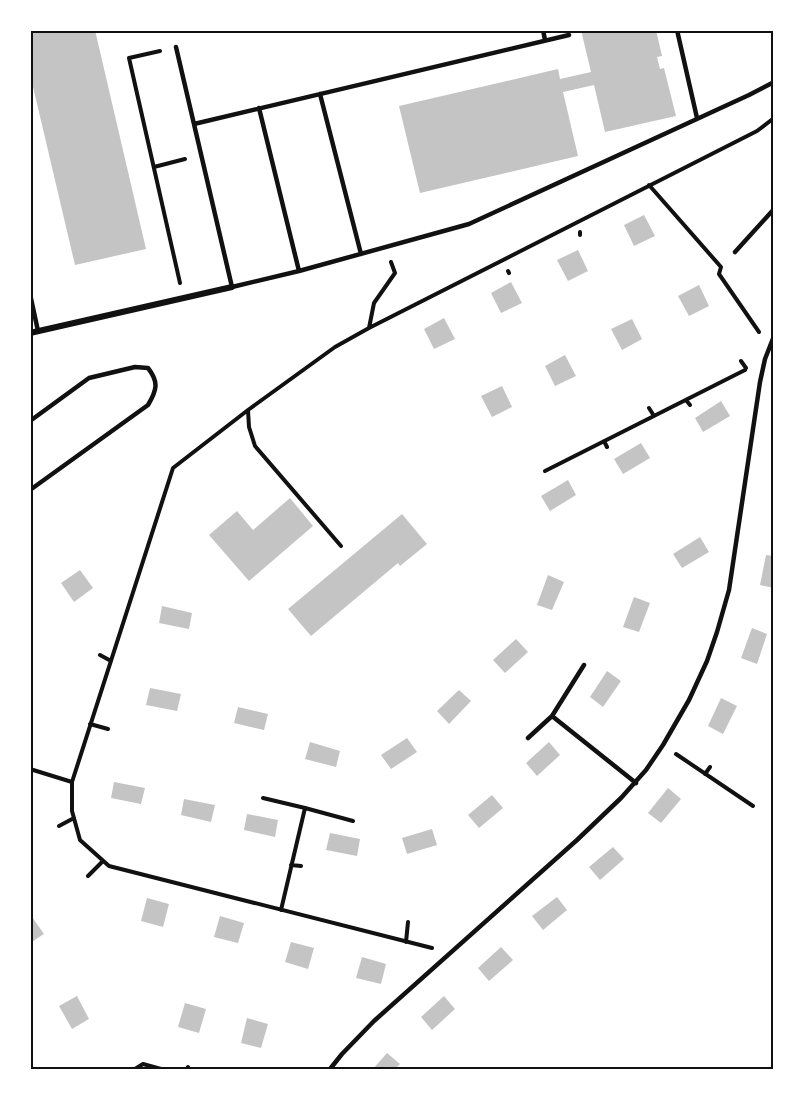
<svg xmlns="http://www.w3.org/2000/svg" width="804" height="1099" viewBox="0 0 804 1099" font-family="'IBM Plex Sans',sans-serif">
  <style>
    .building { fill: #c4c4c4 }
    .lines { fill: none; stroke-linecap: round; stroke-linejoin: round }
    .path { stroke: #111; stroke-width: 4 }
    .service { stroke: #111; stroke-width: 4.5 }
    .minor { stroke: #111; stroke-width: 6 }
    .neatline { fill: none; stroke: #111; stroke-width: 2 }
  </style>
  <rect width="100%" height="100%" fill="#fff"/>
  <!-- building -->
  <path class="building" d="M30 30H95L146 249 75 265 30 74Z
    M581 30H656L662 56 657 57 660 69 664 68 676 116 605 132 594 85 563 92 578 156 420 193 399 106 558 69 560 79 591 72Z
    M644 215 655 236 634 246 624 225Z
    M578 250 588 271 568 281 557 260Z
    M511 282 522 303 501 313 491 293Z
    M699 285 709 306 689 316 678 296Z
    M444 318 455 339 434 349 424 329Z
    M632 319 642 339 622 350 611 329Z
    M565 355 576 376 555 386 545 366Z
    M502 386 512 407 492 417 481 396Z
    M721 401 730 416 703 432 695 418Z
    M641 443 650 458 623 474 614 459Z
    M568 480 576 495 550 511 541 496Z
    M290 498 313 526 249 581 209 535 237 511 253 530Z
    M402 514 427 544 400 566 398 563 311 636 288 609Z
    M700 537 709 552 682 568 673 554Z
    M766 555 774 556V588L760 585Z
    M80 570 93 588 74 602 61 583Z
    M548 575 564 582 552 610 537 605Z
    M634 597 650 603 639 632 623 627Z
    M162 606 192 613 189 629 159 623Z
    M752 628 767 634 757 664 741 658Z
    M516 639 528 652 505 673 493 660Z
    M607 671 621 681 603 707 590 697Z
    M150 688 181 694 177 711 146 705Z
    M459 690 471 701 449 724 437 711Z
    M721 698 737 706 723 734 708 726Z
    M238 707 268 714 264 730 234 723Z
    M407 738 417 752 391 769 381 755Z
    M310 742 340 751 336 767 305 759Z
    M549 742 560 755 537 776 526 763Z
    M114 782 145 788 141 804 111 798Z
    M668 788 681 799 661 823 648 813Z
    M492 795 503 808 479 828 468 815Z
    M184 799 215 805 211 822 181 815Z
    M247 814 278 820 275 837 244 830Z
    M432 829 437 845 407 854 402 838Z
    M330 833 360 839 357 856 326 850Z
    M613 847 624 859 600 880 589 867Z
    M557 897 567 910 543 930 532 916Z
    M147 898 169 904 163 927 141 921Z
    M30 914 44 934 30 943Z
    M220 916 244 923 238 943 214 937Z
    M291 942 314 948 308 969 285 962Z
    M501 947 513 960 489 981 478 968Z
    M362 957 386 964 381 984 356 978Z
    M77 996 89 1019 72 1029 59 1006Z
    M444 996 455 1009 432 1030 421 1017Z
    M185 1003 206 1009 199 1033 178 1027Z
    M247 1018 268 1024 261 1048 241 1043Z
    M387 1053 400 1064 395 1069H373Z"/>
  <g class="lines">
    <!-- path -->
    <path class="path" d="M160 51 129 58 180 283
      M154 167 185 159
      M649 185 721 267 719 274 759 332
      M580 232V235
      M508 271 509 273
      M369 328 374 303 395 273 391 262
      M741 361 746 368
      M686 400 690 405
      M649 408 654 416
      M604 441 607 447
      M545 471 745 370
      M341 546 255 446 249 427 248 410 335 347 369 328 757 131 774 118
      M100 655 111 661
      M90 724 108 729
      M676 754 753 806
      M30 769 72 782V811L80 840 109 866 432 948
      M705 774 710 767
      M72 782 173 468 248 410
      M263 798 305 808
      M59 826 74 818
      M291 865 301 866
      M88 876 103 861
      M281 910 305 808 353 821
      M406 942 408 922
      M135 1069 143 1064 161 1069
      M187 1069 188 1067"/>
    <!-- service -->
    <path class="service" d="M543 30 545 40
      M677 30 697 118
      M176 47 232 287 299 271 469 224 749 95 774 82
      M320 94 361 254
      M259 108 299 271
      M194 124 569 35
      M735 252 774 209
      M30 294 38 331
      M30 421 89 378 135 367 148 368C159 382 157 390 148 405L30 490
      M584 665 552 716 636 783
      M528 738 552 716
      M330 1069 342 1054 374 1021 577 840 621 798 646 770 663 745 689 700 707 661 717 632 729 590 760 382 765 359 774 336"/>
    <!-- minor -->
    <path class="minor" d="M30 333 232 287"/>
  </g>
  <!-- border -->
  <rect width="804" height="1099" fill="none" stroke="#ffffff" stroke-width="63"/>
  <rect x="32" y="32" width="740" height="1036" class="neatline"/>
</svg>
